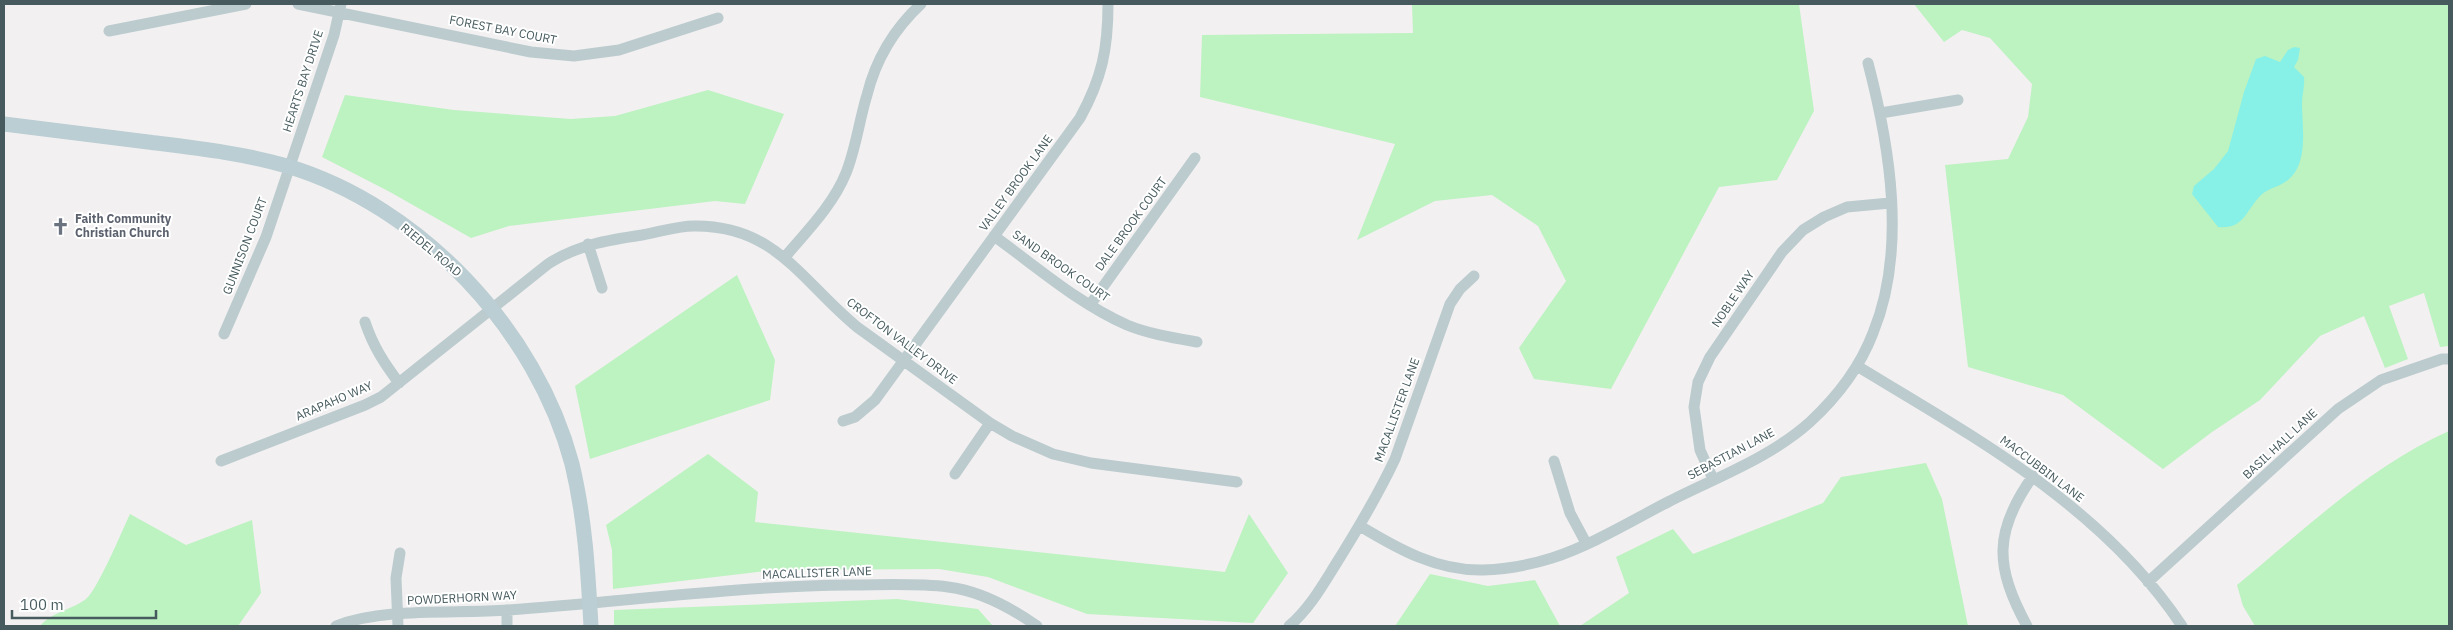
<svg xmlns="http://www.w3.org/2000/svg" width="2453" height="630" viewBox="0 0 2453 630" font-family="'IBM Plex Sans',sans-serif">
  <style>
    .green { fill: #bdf2c1 }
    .water { fill: #88f1e7 }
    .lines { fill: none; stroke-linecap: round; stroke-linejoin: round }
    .street { stroke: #bbcbce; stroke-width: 11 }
    .secondary { stroke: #bbced3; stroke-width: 15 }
    .labels { text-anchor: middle; stroke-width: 4; stroke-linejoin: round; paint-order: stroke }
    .street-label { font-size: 12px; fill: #475b5f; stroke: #fff }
    .worship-label { font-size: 12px; font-weight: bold; fill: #5b616d; stroke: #fff; text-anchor: start }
  </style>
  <rect width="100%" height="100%" fill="#f3f0f1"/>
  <!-- green -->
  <path class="green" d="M1412 4H1799L1814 111 1777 180 1719 187 1611 389 1534 379 1519 348 1566 281 1538 226 1492 195 1435 201 1357 240 1395 144 1200 97 1202 35 1413 33Z
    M1914 4H2449V346L2440 347 2424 293 2389 306 2408 359 2385 368 2364 316 2320 336 2260 400 2212 432 2163 469 2063 395 1968 367 1945 165 2008 159 2028 117 2032 84 1990 38 1962 30 1944 42Z
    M708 90 784 114 745 204 715 201 509 226 471 238 390 192 322 157 345 95 454 110 571 119 615 116Z
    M737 275 775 360 770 400 590 459 575 386Z
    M2449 431V626H2255L2243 606 2237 585C2304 530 2370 466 2449 431Z
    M708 454 758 492 755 522 1225 572 1249 514 1288 573 1253 623 1087 614 988 577 939 569 774 570 613 589 612 550 606 525Z
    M1926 463 1942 499 1968 626H1580L1629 593 1616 557 1673 529 1693 554 1823 503 1841 477Z
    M130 514 186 545 252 520 261 593 238 626H40C52 612 71 610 86 599 97 591 123 529 130 514Z
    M1430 574 1488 586 1535 580 1560 626H1395Z
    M897 599 978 609 993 626H614V610Z"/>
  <!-- water -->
  <path class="water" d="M2294 47 2300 48 2298 60 2294 67 2304 77C2305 86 2302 95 2302 104 2302 127 2309 163 2288 180 2280 187 2268 188 2261 195 2246 210 2244 230 2218 227L2192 194 2194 186 2214 169 2228 151 2244 92 2256 59 2265 56 2280 62 2288 50Z"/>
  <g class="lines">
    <!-- street -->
    <path class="street" d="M298 4 531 52 574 56 619 50 718 18
      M109 31 246 4
      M1881 113 1958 100
      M994 236C1037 267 1079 304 1127 325 1149 334 1174 338 1197 342
      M588 244 602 288
      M785 257C807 231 833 205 846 173 856 148 859 121 867 95 876 59 894 29 921 4
      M1090 305 1195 158
      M365 322C373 346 384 363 399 383
      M224 334 266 237 334 35 341 4
      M1857 366C1976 438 2103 507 2182 626
      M843 421 855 417 875 400 1080 118C1102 78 1108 49 1108 4
      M221 461 365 405 381 397 548 264C577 245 608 240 642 235 659 232 677 226 694 226 776 225 802 282 857 327L990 423 1012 436 1053 454 1091 463 1237 482
      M1554 461 1570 513 1586 543
      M955 474 990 423
      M1713 479 1700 450 1694 407 1698 382 1710 357 1782 252 1803 230 1824 217 1847 207 1890 203
      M1360 526C1398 549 1437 571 1483 570 1507 569 1530 565 1552 558 1592 545 1631 521 1668 502 1715 478 1770 458 1810 422 1837 397 1860 367 1873 333 1907 250 1890 147 1868 63
      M2148 582 2338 409 2381 380 2442 359H2449
      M507 610V626
      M336 626C384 607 455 614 508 610 622 602 735 586 850 585 883 585 916 583 948 587 981 591 1010 607 1037 626
      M398 626 396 578 400 553
      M1289 626C1308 610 1321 588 1334 567 1356 532 1377 497 1395 459L1450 304 1460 289 1474 276
      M2027 626C1995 567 1993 532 2033 476"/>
    <!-- secondary -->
    <path class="secondary" d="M4 124C52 130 100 136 148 142 196 148 242 153 287 166 421 206 537 331 572 464 585 518 588 571 591 626"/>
  </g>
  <!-- icons -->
  <defs>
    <symbol id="church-bare" viewBox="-9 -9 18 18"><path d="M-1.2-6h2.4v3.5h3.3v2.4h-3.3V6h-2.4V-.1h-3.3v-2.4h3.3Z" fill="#6b7280" stroke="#fff" stroke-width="2.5" paint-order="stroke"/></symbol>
  </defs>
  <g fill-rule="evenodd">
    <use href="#church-bare" x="48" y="214" width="25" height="25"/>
  </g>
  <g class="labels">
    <!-- street labels -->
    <g class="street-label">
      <text transform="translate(503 30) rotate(11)" y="4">FOREST BAY COURT</text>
      <text transform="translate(303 81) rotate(-72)" y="4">HEARTS BAY DRIVE</text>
      <text transform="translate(1016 183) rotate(-54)" y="4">VALLEY BROOK LANE</text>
      <text transform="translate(1131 224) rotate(-54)" y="4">DALE BROOK COURT</text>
      <text transform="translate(245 246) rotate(-69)" y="4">GUNNISON COURT</text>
      <text transform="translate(431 250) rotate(40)" y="4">RIEDEL ROAD</text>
      <text transform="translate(1061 266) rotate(35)" y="4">SAND BROOK COURT</text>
      <text transform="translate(1733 299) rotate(-56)" y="4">NOBLE WAY</text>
      <text transform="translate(902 341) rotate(37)" y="4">CROFTON VALLEY DRIVE</text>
      <text transform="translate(334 401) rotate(-23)" y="4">ARAPAHO WAY</text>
      <text transform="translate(1397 410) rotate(-70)" y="4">MACALLISTER LANE</text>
      <text transform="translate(2280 444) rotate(-43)" y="4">BASIL HALL LANE</text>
      <text transform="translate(1731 454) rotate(-28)" y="4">SEBASTIAN LANE</text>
      <text transform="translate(2042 469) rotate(37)" y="4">MACCUBBIN LANE</text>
      <text transform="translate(817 573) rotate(-2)" y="4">MACALLISTER LANE</text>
      <text transform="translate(462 598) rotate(-3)" y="4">POWDERHORN WAY</text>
    </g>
    <!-- worship labels -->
    <g class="worship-label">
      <text x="75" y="223">Faith Community<tspan x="75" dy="14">Christian Church</tspan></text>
    </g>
  </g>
  <!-- border -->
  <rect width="2453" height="630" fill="none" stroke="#475b5f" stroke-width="10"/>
  <!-- scale -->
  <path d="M12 610v8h144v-8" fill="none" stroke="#475b5f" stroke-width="2.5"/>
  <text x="20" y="610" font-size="15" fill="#475b5f" stroke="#ffffff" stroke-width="4" paint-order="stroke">100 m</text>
</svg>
